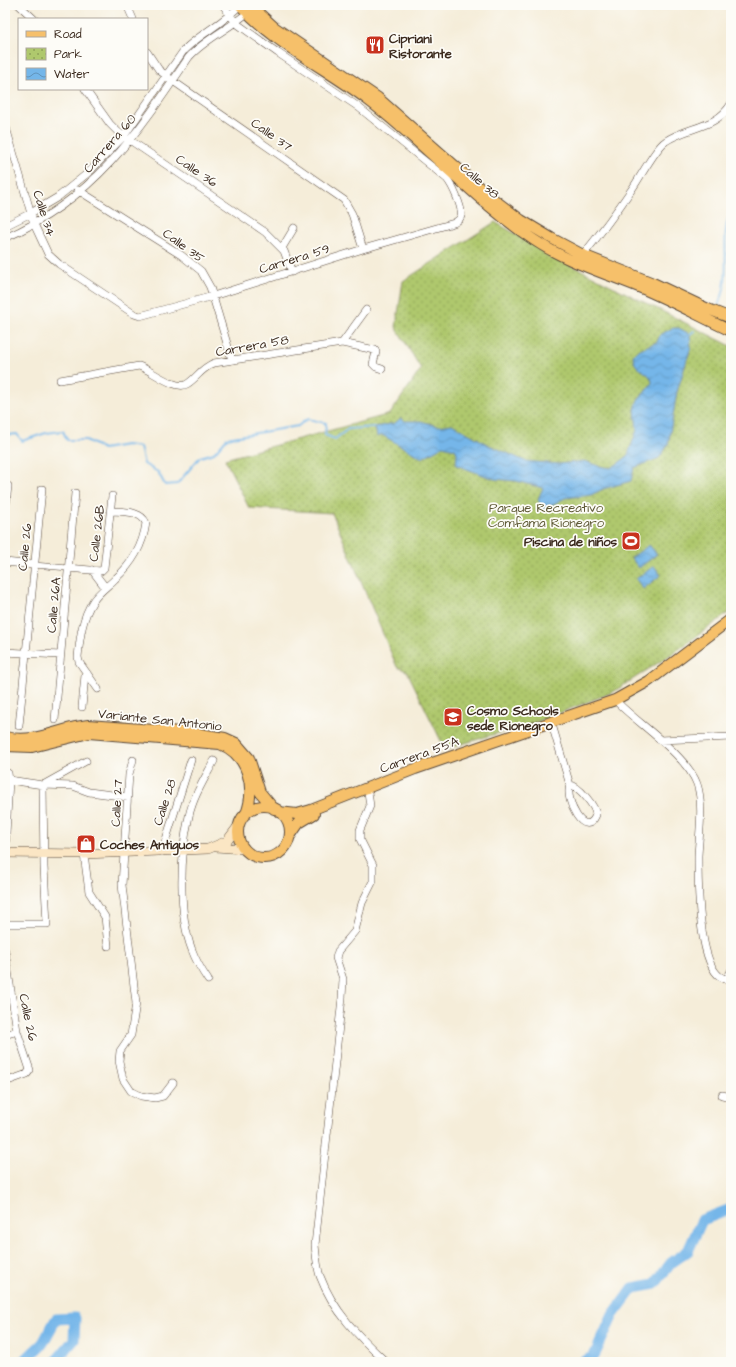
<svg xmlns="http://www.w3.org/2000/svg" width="736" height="1367" viewBox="0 0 736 1367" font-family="'Architects Daughter',sans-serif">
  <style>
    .park { fill: url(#park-dots); stroke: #757946 }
    .water { fill: url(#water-waves); stroke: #587084 }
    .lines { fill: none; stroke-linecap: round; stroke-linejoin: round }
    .stream { stroke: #74b6e9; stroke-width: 2 }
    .river { stroke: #74b6e9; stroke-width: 11 }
    .pedestrian-casing { stroke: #57473a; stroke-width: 6 }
    .minor-casing { stroke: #57473a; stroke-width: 8 }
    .secondary-casing { stroke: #57473a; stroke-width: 10 }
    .primary-casing { stroke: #57473a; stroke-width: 12 }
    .pedestrian { stroke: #fff; stroke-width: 5 }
    .minor { stroke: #fff; stroke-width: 7 }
    .secondary { stroke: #fbe6c4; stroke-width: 9 }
    .primary { stroke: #f6c06b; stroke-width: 10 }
    .labels { text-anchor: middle; stroke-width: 3.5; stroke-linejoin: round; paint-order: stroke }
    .poi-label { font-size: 13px; font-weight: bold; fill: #3b2a1e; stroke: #fdfcf7; text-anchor: start }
    .street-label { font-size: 13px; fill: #3b2a1e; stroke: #fdfcf7 }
    .park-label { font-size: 13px; fill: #5e5936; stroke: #fdfcf7 }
  </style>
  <defs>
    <pattern id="park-dots" width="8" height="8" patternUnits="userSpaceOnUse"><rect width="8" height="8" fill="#afc86d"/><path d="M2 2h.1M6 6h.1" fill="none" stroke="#90a359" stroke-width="1.8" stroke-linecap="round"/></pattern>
    <pattern id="water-waves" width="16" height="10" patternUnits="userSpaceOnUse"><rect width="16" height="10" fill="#74b6e9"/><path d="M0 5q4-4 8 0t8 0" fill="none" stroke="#6094bc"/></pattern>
  </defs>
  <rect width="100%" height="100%" fill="#fdfcf7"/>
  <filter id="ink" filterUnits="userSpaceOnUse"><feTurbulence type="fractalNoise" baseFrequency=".025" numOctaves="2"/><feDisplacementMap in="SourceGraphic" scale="8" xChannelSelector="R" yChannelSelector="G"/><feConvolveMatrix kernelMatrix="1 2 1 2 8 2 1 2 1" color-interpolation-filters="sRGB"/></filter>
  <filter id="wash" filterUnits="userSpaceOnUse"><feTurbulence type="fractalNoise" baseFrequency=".012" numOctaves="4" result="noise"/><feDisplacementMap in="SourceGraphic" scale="16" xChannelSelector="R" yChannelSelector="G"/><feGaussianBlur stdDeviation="0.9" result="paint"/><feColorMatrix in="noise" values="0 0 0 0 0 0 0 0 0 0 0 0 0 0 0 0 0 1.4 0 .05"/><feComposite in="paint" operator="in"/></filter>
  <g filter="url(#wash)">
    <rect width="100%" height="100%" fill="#f5edd9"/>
    <!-- park -->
    <path class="park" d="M495 222C571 268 652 305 731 346V611L675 652 613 692 539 721 445 749 407 671 397 667 332 513 249 508 225 459 390 414 421 369 396 327 403 281Z"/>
    <!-- water -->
    <path class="water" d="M672 328H679L690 334 691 347 677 392 668 445 659 458 634 468 631 481 603 489 591 495 565 498 542 510 538 499 543 488 516 481 494 479 456 465 457 453 455 449 443 446 422 458 382 435 377 437 375 427 395 423 401 418 405 421H421L438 426 452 424 487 444 525 461 559 464 584 461 599 466 611 468 627 457 637 430 635 410 637 402 652 383C652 370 633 373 633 355L640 349 657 342 660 335Z
      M649 545 657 554 639 568 631 558Z
      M654 566 661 575 643 589 636 579Z"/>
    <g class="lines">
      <!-- stream -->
      <path class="stream" d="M718 305C734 279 718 235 731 212
        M690 334 694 331
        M5 439 9 435 17 434 22 441 46 433 63 431 67 440H86L103 449 126 445 140 447 144 464 158 472 165 485 177 484 200 457 214 453 227 438 298 426 307 419 326 423 325 435 335 439 348 429 375 427"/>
      <!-- river -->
      <path class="river" d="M23 1362 43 1343 56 1319 75 1318 74 1340 55 1362
        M583 1362 594 1356 613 1315 633 1288 655 1284 671 1263 688 1251 702 1220 731 1209"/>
    </g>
  </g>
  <g filter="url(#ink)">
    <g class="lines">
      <defs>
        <path id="pedestrian" d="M34 565 68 568"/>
        <path id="minor" d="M19 5 34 19
          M127 5 133 19
          M147 52 159 70 173 81 344 200 352 214 363 249
          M85 89 110 124 118 132 265 232 284 251 292 272
          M5 124 34 224 48 254 59 264 134 314 140 316 213 296 363 249 454 223C457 221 460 220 461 216 463 208 452 185 447 179L357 106 278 53 236 23 223 5
          M78 190 181 255 201 271 210 287 232 360
          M5 226 31 213 58 197 89 172 124 136 184 50C201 33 224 23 240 5
          M5 238C93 200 138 133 189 57 205 39 229 29 247 13
          M282 248 294 228
          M583 255C600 234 617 211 632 189 640 178 656 147 666 141 688 126 716 129 731 104
          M366 310 342 343 375 350 376 352 373 364 376 367 382 369
          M60 380 139 366C151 370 176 391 187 384 198 377 200 369 214 363L342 343
          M5 513 8 486
          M5 562 34 565
          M68 568 101 571 104 568 112 496
          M92 570 105 587
          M5 652 60 655
          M98 689 79 662 78 657C80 637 82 618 93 601 99 592 108 586 115 579 132 564 143 545 146 523 141 510 122 512 110 511
          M619 704C640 725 687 756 697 784 704 804 699 835 698 856 698 883 698 956 718 975 721 978 727 979 731 982
          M82 707 85 675 87 673
          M55 720 75 493
          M19 726 42 489
          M553 728 570 785C564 800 585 841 596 815 596 807 578 785 570 785
          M660 740 731 737
          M133 760 129 774 122 885 136 1003 131 1035 120 1051 119 1061 123 1079 131 1091 141 1096 155 1098 163 1096 173 1083
          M5 772 8 773 9 780 5 852
          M9 780 43 785 73 786 89 792 128 797
          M368 792 370 806 360 830V839L373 865V881L362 903 355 931 338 951 336 958 343 979 342 998 315 1245C316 1255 317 1267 320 1276 333 1311 359 1337 386 1362
          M162 852 191 760
          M84 854 89 892 105 917 108 946
          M5 924H47L44 867 43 785 86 761
          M5 951 17 1031 30 1070 27 1074 5 1082
          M727 979 731 971
          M208 980C202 971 196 961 192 950 178 914 180 855 189 816 193 797 205 778 214 761
          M5 1035 17 1031
          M722 1095 731 1097"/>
        <path id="secondary" d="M216 847 244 849
          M5 853 84 854 208 849 227 841 239 825"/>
        <path id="primary" d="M240 5C276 45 326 68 368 100 426 144 474 200 534 240 567 262 605 273 641 288 672 301 701 317 731 331
          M250 5 274 27 378 98 488 195 521 220 551 238 583 255 653 283 708 309 731 318
          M5 737C37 744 58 728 88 725L194 733 225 738 236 743 249 758 260 792 274 809
          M5 746 32 747 89 733 220 744C248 755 256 787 246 814
          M238 832a26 26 0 1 1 52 0a26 26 0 1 1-52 0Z
          M279 812 297 814 311 810 415 769 615 700 649 681 731 619
          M290 836 299 823 314 814"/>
      </defs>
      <!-- pedestrian casing -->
      <use href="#pedestrian" class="pedestrian-casing"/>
      <!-- minor casing -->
      <use href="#minor" class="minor-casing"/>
      <!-- secondary casing -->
      <use href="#secondary" class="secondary-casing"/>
      <!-- primary casing -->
      <use href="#primary" class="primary-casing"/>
      <!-- pedestrian -->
      <use href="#pedestrian" class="pedestrian"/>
      <!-- minor -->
      <use href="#minor" class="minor"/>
      <!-- secondary -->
      <use href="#secondary" class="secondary"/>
      <!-- primary -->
      <use href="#primary" class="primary"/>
    </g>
  </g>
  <!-- icons -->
  <defs>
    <symbol id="restaurant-square" viewBox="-11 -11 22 22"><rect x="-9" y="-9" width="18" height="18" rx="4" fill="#c8321e" stroke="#fdfcf7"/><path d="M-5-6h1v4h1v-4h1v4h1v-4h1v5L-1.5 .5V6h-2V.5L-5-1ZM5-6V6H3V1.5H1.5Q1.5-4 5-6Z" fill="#fff"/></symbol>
    <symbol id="stadium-square" viewBox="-11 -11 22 22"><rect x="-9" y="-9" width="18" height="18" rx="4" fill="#c8321e" stroke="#fdfcf7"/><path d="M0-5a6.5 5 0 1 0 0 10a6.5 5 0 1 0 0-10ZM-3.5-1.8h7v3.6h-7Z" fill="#fff"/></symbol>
    <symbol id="university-square" viewBox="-11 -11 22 22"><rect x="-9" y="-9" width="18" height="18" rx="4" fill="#c8321e" stroke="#fdfcf7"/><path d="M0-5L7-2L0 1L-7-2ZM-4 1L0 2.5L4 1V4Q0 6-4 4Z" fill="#fff"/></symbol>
    <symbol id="shop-square" viewBox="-11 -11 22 22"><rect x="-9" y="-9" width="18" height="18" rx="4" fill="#c8321e" stroke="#fdfcf7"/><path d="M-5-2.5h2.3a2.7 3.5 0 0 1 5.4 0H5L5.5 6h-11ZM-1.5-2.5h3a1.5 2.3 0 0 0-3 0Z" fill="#fff"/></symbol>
  </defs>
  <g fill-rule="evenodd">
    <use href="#restaurant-square" x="364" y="34" width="22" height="22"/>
    <use href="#stadium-square" x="620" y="530" width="22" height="22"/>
    <use href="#university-square" x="442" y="706" width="22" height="22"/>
    <use href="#shop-square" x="75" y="833" width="22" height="22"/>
  </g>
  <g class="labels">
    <!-- poi labels -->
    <g class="poi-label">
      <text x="389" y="43">Cipriani<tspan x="389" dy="15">Ristorante</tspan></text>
      <text x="617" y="546" text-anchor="end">Piscina de niños</text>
      <text x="467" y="715">Cosmo Schools<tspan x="467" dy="15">sede Rionegro</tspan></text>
      <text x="100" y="849">Coches Antiguos</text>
    </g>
    <!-- street labels -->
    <g class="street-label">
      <text transform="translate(272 134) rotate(35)" y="5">Calle 37</text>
      <text transform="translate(109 143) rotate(-49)" y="5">Carrera 60</text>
      <text transform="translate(197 170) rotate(34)" y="5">Calle 36</text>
      <text transform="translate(480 180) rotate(41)" y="5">Calle 38</text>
      <text transform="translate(45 213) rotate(72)" y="5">Calle 34</text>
      <text transform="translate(184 245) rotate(36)" y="5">Calle 35</text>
      <text transform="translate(294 258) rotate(-17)" y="5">Carrera 59</text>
      <text transform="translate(252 345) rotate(-10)" y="5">Carrera 58</text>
      <text transform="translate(96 533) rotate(-83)" y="5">Calle 26B</text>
      <text transform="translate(24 547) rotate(-84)" y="5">Calle 26</text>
      <text transform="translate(53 605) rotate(-85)" y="5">Calle 26A</text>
      <text transform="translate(160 719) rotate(6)" y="5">Variante San Antonio</text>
      <text transform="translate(419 754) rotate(-20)" y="5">Carrera 55A</text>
      <text transform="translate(164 802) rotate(-72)" y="5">Calle 28</text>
      <text transform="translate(116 803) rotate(-87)" y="5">Calle 27</text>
      <text transform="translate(29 1017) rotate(78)" y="5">Calle 26</text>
    </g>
    <!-- park labels -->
    <g class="park-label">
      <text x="546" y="512">Parque Recreativo<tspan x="546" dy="15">Comfama Rionegro</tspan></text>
    </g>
  </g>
  <!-- margin -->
  <rect width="736" height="1367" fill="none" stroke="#fdfcf7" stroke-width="20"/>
  <!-- legend -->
  <rect x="18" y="18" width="130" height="72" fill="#fdfcf7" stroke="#afa8a0"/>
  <rect x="26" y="31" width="20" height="6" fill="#f6c06b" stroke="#afa8a0"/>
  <text x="54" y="38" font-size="12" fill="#3b2a1e">Road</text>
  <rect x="26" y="48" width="20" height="12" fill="url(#park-dots)" stroke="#afa8a0"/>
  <text x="54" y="58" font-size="12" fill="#3b2a1e">Park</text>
  <rect x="26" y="68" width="20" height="12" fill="url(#water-waves)" stroke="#afa8a0"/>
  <text x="54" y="78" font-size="12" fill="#3b2a1e">Water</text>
</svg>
